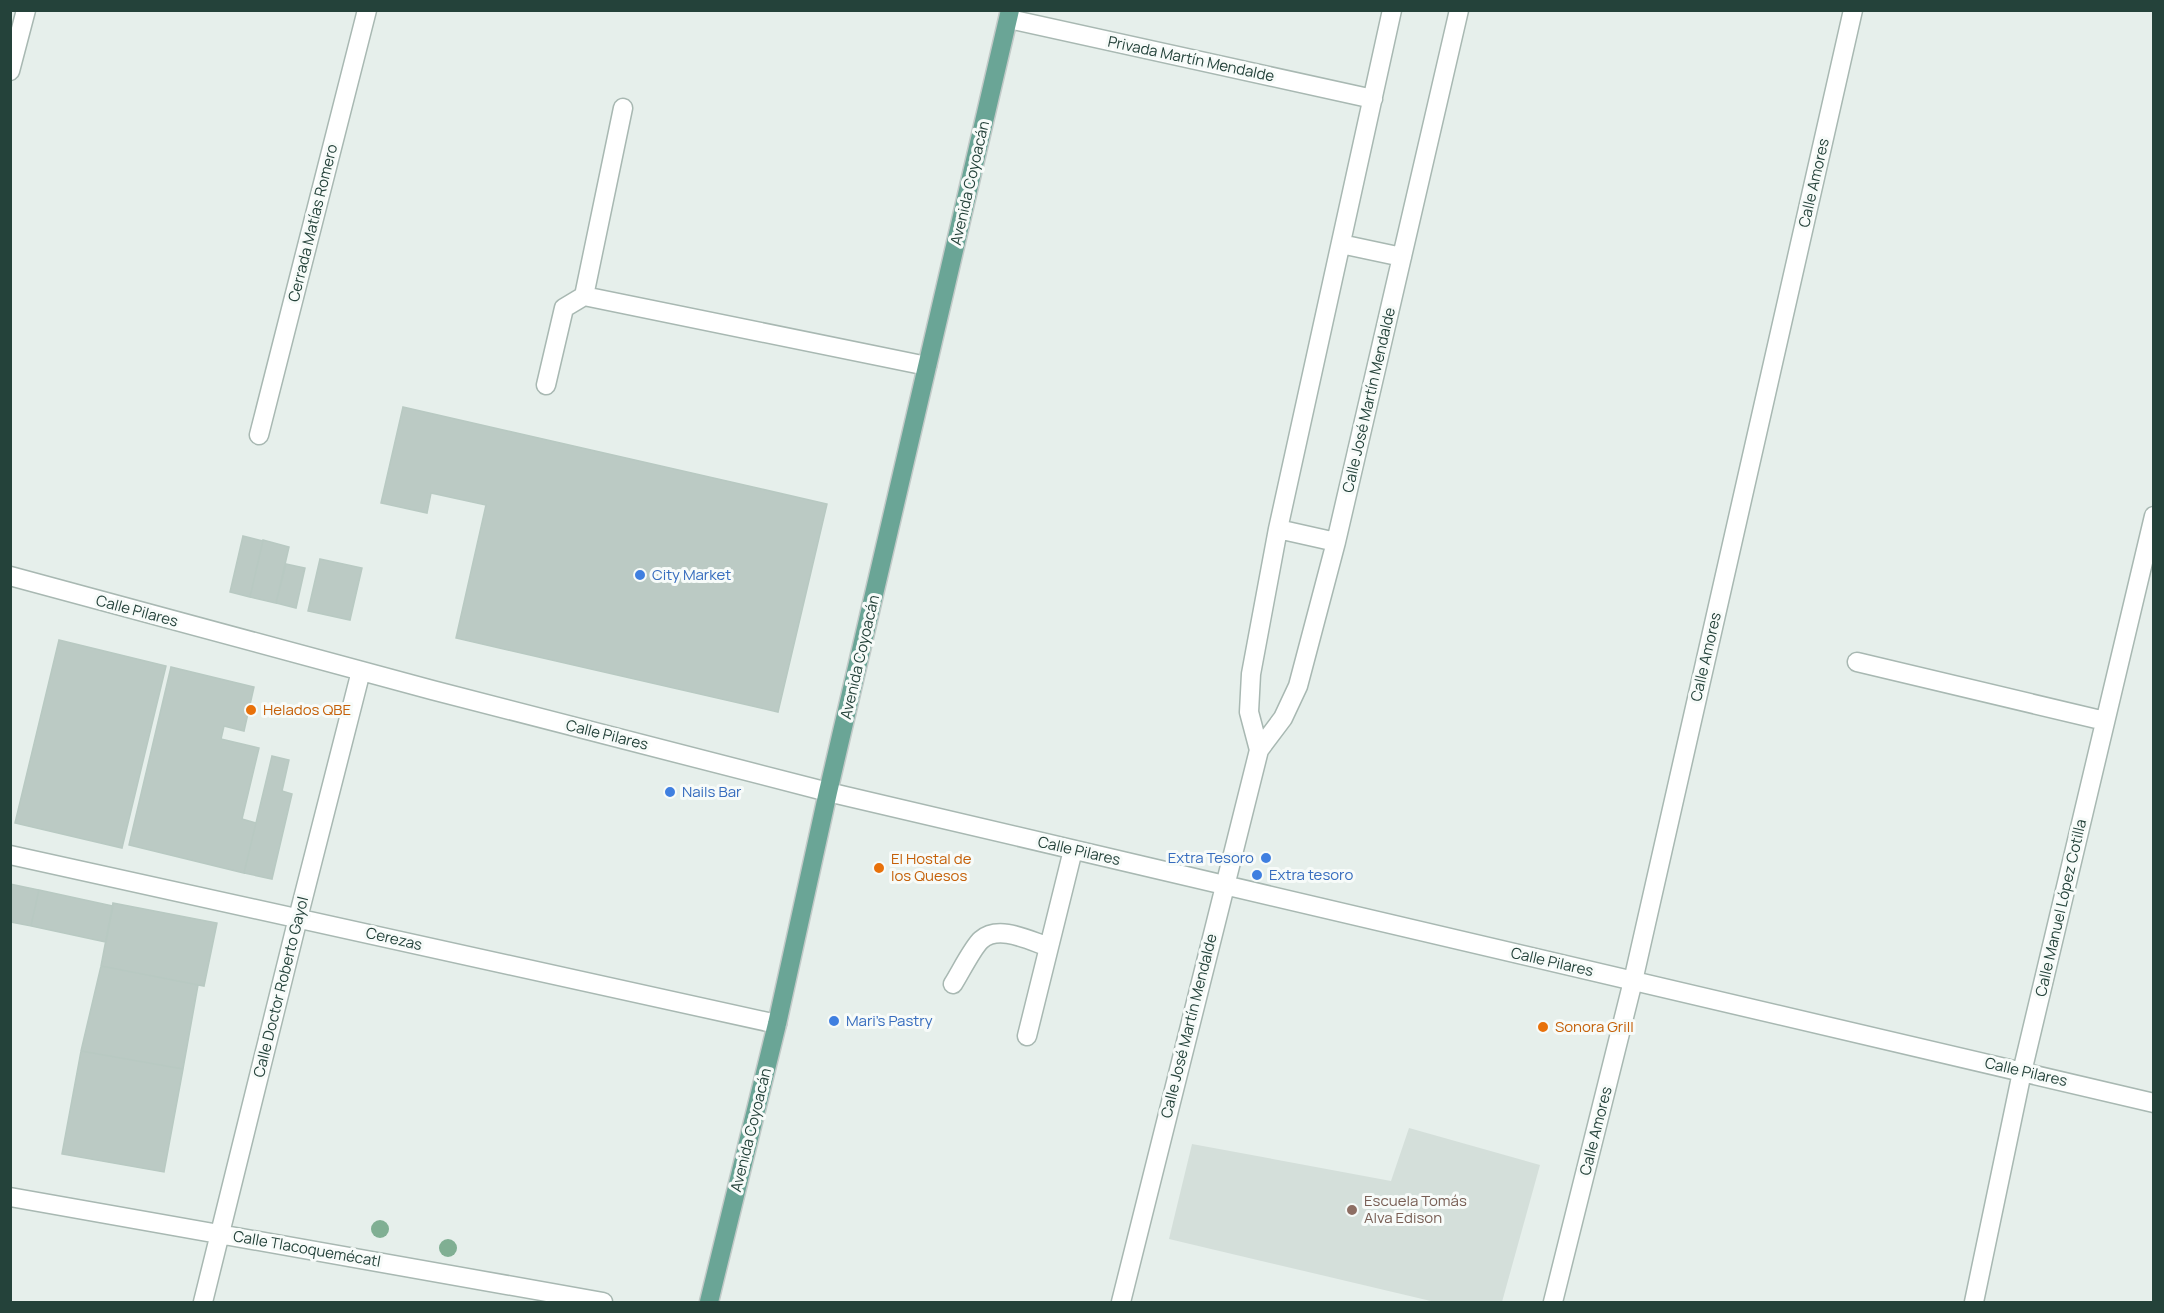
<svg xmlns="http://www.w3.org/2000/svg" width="2164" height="1313" viewBox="0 0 2164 1313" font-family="Manrope,sans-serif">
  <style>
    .built { fill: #d4dfda }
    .building { fill: #bbcac4; stroke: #b8c9c2; stroke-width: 1.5 }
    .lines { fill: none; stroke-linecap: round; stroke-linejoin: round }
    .minor-casing { stroke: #a8b8b2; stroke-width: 21 }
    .major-casing { stroke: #c2cac8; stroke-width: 21 }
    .minor { stroke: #fff; stroke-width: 18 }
    .major { stroke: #6aa596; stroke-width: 18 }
    .tree { fill: #80af93 }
    .shop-dot { fill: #3f7fe0; stroke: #f7fbf9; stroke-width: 2 }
    .food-dot { fill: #e8710a; stroke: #f7fbf9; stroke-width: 2 }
    .education-dot { fill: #8d6e63; stroke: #f7fbf9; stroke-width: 2 }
    .labels { text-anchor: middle; stroke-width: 6; stroke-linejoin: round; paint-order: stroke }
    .street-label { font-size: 15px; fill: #24423a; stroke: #f7fbf9 }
    .shop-label { font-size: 15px; fill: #366cbe; stroke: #f7fbf9; text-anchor: start }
    .food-label { font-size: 15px; fill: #c56008; stroke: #f7fbf9; text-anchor: start }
    .education-label { font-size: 15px; fill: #785e54; stroke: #f7fbf9; text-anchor: start }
  </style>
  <rect width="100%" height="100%" fill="#e6efeb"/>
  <!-- built -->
  <path class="built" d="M1409 1128 1540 1165 1502 1302H1435L1169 1239 1192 1144 1391 1181Z"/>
  <!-- building -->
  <path class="building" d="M403 407 827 504 778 712 456 638 486 505 431 493 427 513 381 503Z
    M243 536 263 541 250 597 230 592Z
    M263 540 289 547 276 603 250 597Z
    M320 559 362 568 350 620 308 611Z
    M286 564 305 568 296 608 276 603Z
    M59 640 166 666 122 848 15 823Z
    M171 667 254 687 244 731 224 726 221 739 259 748 242 819 256 823 244 873 129 845Z
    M272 756 289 760 282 791 292 794 272 879 244 873Z
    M10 884 39 890 31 926 10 922Z
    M39 890 113 906 106 942 31 926Z
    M113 903 217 923 204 986 101 966Z
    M101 966 198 985 183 1069 81 1051Z
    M81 1051 183 1069 164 1172 62 1154Z"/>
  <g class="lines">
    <defs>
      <path id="minor" d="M1009 19 1373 99
        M10 71 26 10
        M1341 244 1402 257
        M584 296 623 108
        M546 385 564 308 584 296 927 366
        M259 435 367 10
        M1278 529 1336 542
        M10 576 432 690 828 792 2154 1103
        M1857 662 2105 721
        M1259 750 1249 712 1251 674 1278 529 1392 10
        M10 855 777 1024
        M953 984C960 973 973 947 981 940 999 924 1030 941 1049 947
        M1027 1036 1073 850
        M10 1197 603 1302
        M203 1302 298 918 361 671
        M1121 1302 1259 750 1283 718 1298 686 1336 542 1459 10
        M1553 1302 1633 981 1853 10
        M1974 1302 2022 1072 2154 516"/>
      <path id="major" d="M709 1302 777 1024 828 792 1010 10"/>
    </defs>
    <!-- minor casing -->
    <use href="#minor" class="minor-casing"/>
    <!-- major casing -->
    <use href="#major" class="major-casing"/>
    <!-- minor -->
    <use href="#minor" class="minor"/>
    <!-- major -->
    <use href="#major" class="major"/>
  </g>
  <!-- trees -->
  <g class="tree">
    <circle cx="380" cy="1229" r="9"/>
    <circle cx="448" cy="1248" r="9"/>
  </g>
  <!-- markers -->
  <g class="shop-dot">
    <circle cx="640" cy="575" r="6"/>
    <circle cx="670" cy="792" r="6"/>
    <circle cx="1266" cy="858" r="6"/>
    <circle cx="1257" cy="875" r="6"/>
    <circle cx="834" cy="1021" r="6"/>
  </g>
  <g class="food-dot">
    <circle cx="251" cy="710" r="6"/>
    <circle cx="879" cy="868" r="6"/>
    <circle cx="1543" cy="1027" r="6"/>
  </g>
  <circle class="education-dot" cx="1352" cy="1210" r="6"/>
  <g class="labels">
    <!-- street labels -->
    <g class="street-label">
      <text transform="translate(1191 59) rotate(12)" y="5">Privada Martín Mendalde</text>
      <text transform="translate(970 183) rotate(-77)" y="5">Avenida Coyoacán</text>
      <text transform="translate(1814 183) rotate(-77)" y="5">Calle Amores</text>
      <text transform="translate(313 223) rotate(-76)" y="5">Cerrada Matías Romero</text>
      <text transform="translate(1369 400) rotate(-77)" y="5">Calle José Martín Mendalde</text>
      <text transform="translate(137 611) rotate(15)" y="5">Calle Pilares</text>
      <text transform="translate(860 657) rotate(-77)" y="5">Avenida Coyoacán</text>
      <text transform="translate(1706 657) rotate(-77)" y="5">Calle Amores</text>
      <text transform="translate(607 735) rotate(14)" y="5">Calle Pilares</text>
      <text transform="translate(1079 851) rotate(13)" y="5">Calle Pilares</text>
      <text transform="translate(2061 908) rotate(-77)" y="5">Calle Manuel López Cotilla</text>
      <text transform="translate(394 939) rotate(13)" y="5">Cerezas</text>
      <text transform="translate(1552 962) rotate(13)" y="5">Calle Pilares</text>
      <text transform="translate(281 987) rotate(-76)" y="5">Calle Doctor Roberto Gayol</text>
      <text transform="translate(1189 1026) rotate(-76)" y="5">Calle José Martín Mendalde</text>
      <text transform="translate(2026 1072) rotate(13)" y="5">Calle Pilares</text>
      <text transform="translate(751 1130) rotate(-76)" y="5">Avenida Coyoacán</text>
      <text transform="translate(1596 1131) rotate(-76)" y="5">Calle Amores</text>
      <text transform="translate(307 1249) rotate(10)" y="5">Calle Tlacoquemécatl</text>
    </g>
    <!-- shop labels -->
    <g class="shop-label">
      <text x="652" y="580">City Market</text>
      <text x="682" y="797">Nails Bar</text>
      <text x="1254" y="863" text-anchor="end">Extra Tesoro</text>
      <text x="1269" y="880">Extra tesoro</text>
      <text x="846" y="1026">Mari's Pastry</text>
    </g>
    <!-- food labels -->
    <g class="food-label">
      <text x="263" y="715">Helados QBE</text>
      <text x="891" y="864">El Hostal de<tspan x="891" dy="17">los Quesos</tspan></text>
      <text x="1555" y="1032">Sonora Grill</text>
    </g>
    <!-- education labels -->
    <g class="education-label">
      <text x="1364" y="1206">Escuela Tomás<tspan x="1364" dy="17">Alva Edison</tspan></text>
    </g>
  </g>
  <!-- border -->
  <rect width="2164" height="1313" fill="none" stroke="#24423a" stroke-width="24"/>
</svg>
